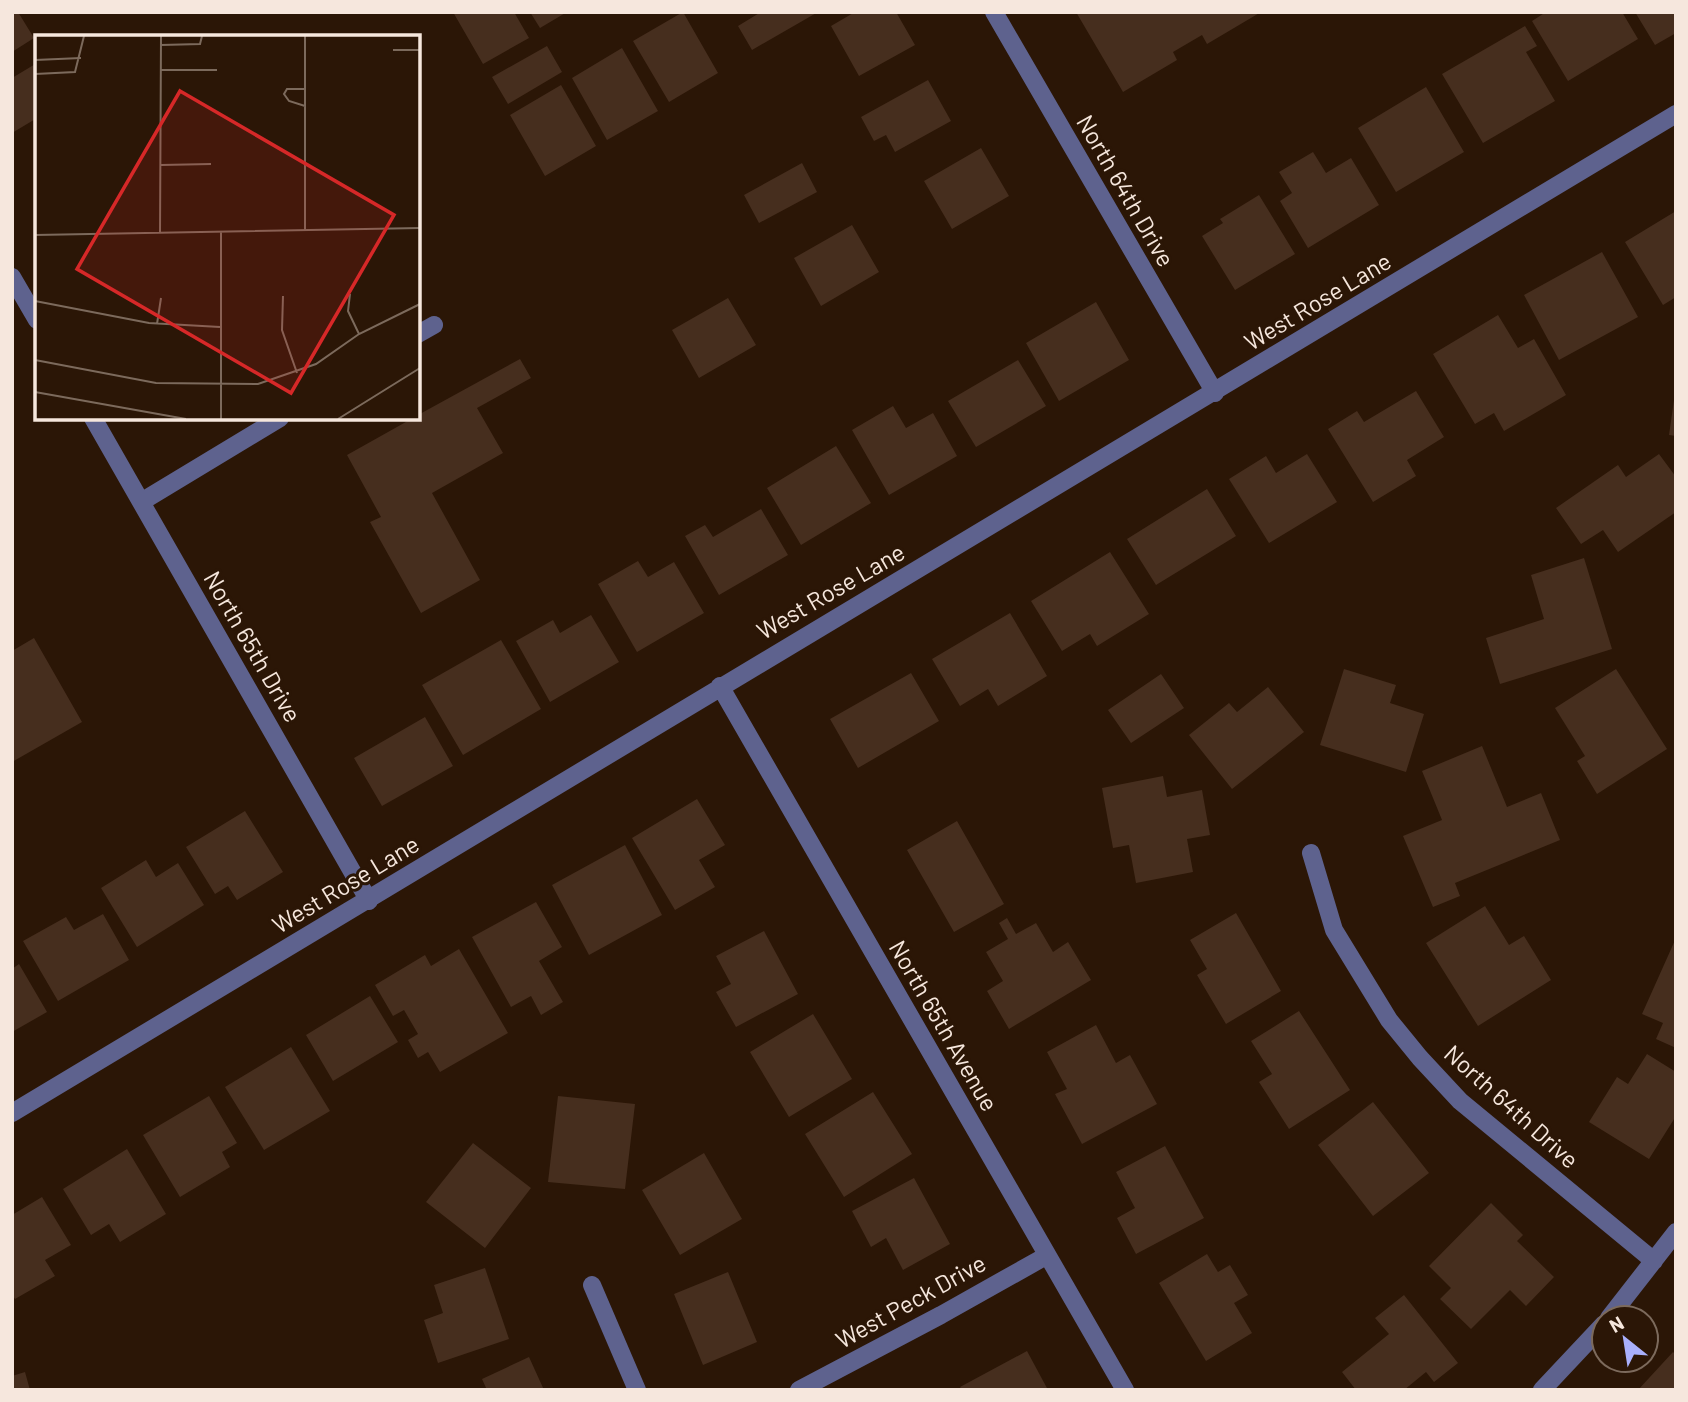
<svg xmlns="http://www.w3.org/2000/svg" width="1688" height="1402" viewBox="0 0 1688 1402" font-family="Barlow,sans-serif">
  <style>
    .building { fill: #462e1e }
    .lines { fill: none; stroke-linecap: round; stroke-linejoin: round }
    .minor { stroke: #5e628e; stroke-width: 18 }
    .labels { text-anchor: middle; stroke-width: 6; stroke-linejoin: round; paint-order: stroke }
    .street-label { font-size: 24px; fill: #f6e7dd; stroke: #2b1606 }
    .inset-road { fill: none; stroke: #7c6a5c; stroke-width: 2 }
    .view { fill: #d62828; fill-opacity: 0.15; stroke: #d62828; stroke-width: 3.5 }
    .inset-edge { fill: none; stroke: #f6e7dd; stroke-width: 3.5 }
  </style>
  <rect width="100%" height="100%" fill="#2b1606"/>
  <!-- building -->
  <path class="building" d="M12 12H18L34 38 12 52Z
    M453 12H514L529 38 483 64Z
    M530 12H567L540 28Z
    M683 12 718 73 669 102 633 41Z
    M761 12H818L752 50 738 26Z
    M855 12H896L915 45 859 76 831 26Z
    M1076 12H1261L1207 44 1202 35 1173 52 1177 60 1123 92Z
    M1546 12H1622L1638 39 1568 81 1532 21Z
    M1635 12H1676V33L1655 45Z
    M1525 26 1537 46 1526 52 1555 101 1483 143 1442 74Z
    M547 46 562 72 508 104 492 77Z
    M622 48 658 111 607 140 572 78Z
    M37 63V118L12 133V78Z
    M928 80 951 121 895 152 886 135 874 141 861 117Z
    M561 85 596 146 545 176 510 115Z
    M1426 87 1464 152 1396 192 1358 128Z
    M981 148 1009 196 952 229 924 181Z
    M1313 152 1326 173 1351 158 1379 205 1308 248 1280 201 1292 193 1279 172Z
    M802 163 817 192 759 223 744 195Z
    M1259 195 1295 254 1235 290 1202 236 1223 223 1220 219Z
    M1676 211V297L1663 305 1625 242Z
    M852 225 879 272 821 306 794 258Z
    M1602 252 1638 317 1559 360 1524 295Z
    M728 298 756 345 699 378 672 330Z
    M1096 302 1129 360 1059 401 1026 343Z
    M1498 315 1518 348 1534 339 1566 395 1504 431 1494 413 1475 424 1433 354Z
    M520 359 531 378 477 408 503 453 432 493 480 580 421 613 370 522 381 517 347 455 413 418H418V415Z
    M1018 360 1046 406 976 447 948 401Z
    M1416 391 1444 437 1407 460 1416 476 1373 502 1328 429 1357 411 1364 422Z
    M1674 400H1676V436L1669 435Z
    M893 406 906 428 933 413 957 456 889 495 852 430Z
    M836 446 871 503 801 545 767 488Z
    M1307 454 1337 502 1269 543 1229 479 1266 456 1276 473Z
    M1659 454 1676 477V512L1618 552 1603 530 1581 544 1556 508 1618 465 1626 477Z
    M1207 489 1236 536 1156 585 1127 539Z
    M761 509 788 555 719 595 685 536 705 525 713 537Z
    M1110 552 1149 614 1097 646 1090 634 1062 651 1031 601Z
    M1584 558 1612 649 1500 684 1486 638 1544 619 1531 575Z
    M638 561 648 577 674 562 704 613 637 652 598 584Z
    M1010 613 1047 676 998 706 988 689 960 706 932 659Z
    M591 615 619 662 550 702 516 641 553 620 560 633Z
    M34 638 82 722 12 762V651Z
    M501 640 541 709 463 755 422 685Z
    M1344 669 1396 685 1390 703 1424 714 1406 772 1320 745Z
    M1616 669 1667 749 1597 794 1577 761 1585 756 1555 708Z
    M911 673 939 721 858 768 830 719Z
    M1161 674 1184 708 1131 743 1108 710Z
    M1268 687 1304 732 1232 789 1189 735 1229 703 1237 712Z
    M425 717 453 766 382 806 354 758Z
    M1482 746 1507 807 1541 793 1560 840 1455 883 1460 896 1433 907 1403 836 1442 820 1422 771Z
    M1163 776 1167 797 1202 790 1210 835 1187 839 1193 872 1136 883 1129 845 1113 848 1102 788Z
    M697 799 725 845 699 860 715 887 675 910 632 838Z
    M245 811 283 872 237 900 228 886 215 894 186 847Z
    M957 821 1004 904 954 932 907 850Z
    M625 845 662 915 589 955 552 885Z
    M146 860 156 877 178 863 204 905 137 947 101 888Z
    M536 902 562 947 539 961 563 1002 541 1015 531 996 511 1007 472 937Z
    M1485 906 1509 945 1524 936 1551 980 1478 1026 1426 943Z
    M1236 913 1281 991 1226 1024 1197 975 1207 969 1190 940Z
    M103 914 129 960 58 1001 23 941 66 917 74 930Z
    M1007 918 1016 934 1036 923 1053 952 1068 942 1091 980 1009 1029 987 991 1003 981 986 952 1008 939 999 923Z
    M764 931 798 994 736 1027 716 992 731 984 716 956Z
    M1676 938V1048L1656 1039 1663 1023 1642 1014Z
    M459 949 508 1033 440 1072 428 1052 418 1058 408 1040 418 1034 404 1010 393 1016 375 985 425 955 431 966Z
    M19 964 47 1012 12 1032V969Z
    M370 996 398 1042 333 1081 306 1035Z
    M1299 1011 1350 1090 1289 1129 1259 1082 1272 1074 1251 1041Z
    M813 1014 852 1079 789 1117 750 1052Z
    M1096 1025 1116 1063 1130 1055 1157 1104 1082 1144 1055 1094 1067 1089 1047 1052Z
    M291 1047 330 1111 264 1150 225 1087Z
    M1647 1054 1676 1072V1116L1649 1159 1589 1122 1617 1077 1628 1084Z
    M873 1092 912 1154 844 1197 805 1134Z
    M209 1096 237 1143 222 1152 230 1167 180 1197 143 1135Z
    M558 1096 635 1104 625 1189 548 1182Z
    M1373 1102 1429 1173 1373 1216 1318 1145Z
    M473 1143 531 1188 485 1248 426 1202Z
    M1165 1146 1204 1218 1136 1254 1117 1218 1135 1208 1116 1172Z
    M127 1149 166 1214 120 1242 109 1224 91 1235 63 1189Z
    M704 1153 742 1219 680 1255 642 1190Z
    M914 1178 950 1244 903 1270 886 1238 871 1247 852 1211Z
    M42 1197 71 1245 45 1260 55 1276 15 1299 12 1294V1215Z
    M1491 1203 1523 1235 1517 1241 1554 1277 1526 1306 1510 1290 1471 1329 1440 1299 1451 1288 1429 1266Z
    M1207 1254 1218 1272 1230 1265 1248 1295 1234 1303 1252 1333 1206 1361 1159 1283Z
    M485 1268 509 1339 438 1363 424 1320 443 1313 434 1285Z
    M728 1272 757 1342 703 1365 674 1294Z
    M1404 1295 1458 1363 1434 1382 1426 1372 1404 1390H1356L1342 1372 1389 1334 1375 1318Z
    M1027 1351 1048 1390H962L960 1387Z
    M1673 1352 1676 1355V1390H1638Z
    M529 1357 544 1390H487L482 1379Z
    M25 1372 30 1390H12V1376Z"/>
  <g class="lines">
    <!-- minor -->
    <path class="minor" d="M994 12 1215 393
      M12 277 37 320
      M418 334 434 325
      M93 418 369 901
      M141 502 280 418
      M720 686 1125 1390
      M1311 853 1334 930 1389 1020 1420 1058 1460 1101 1654 1261
      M12 1113 1676 114
      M592 1285 637 1390
      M1609 1318 1676 1232
      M799 1390 941 1315 1046 1256
      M1542 1390 1604 1324"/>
  </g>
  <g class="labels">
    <!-- street labels -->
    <g class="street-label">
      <text transform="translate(1125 191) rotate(60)" y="8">North 64th Drive</text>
      <text transform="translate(1318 302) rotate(-31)" y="8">West Rose Lane</text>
      <text transform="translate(831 592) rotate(-30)" y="8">West Rose Lane</text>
      <text transform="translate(252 647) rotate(60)" y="8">North 65th Drive</text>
      <text transform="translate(346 885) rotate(-31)" y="8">West Rose Lane</text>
      <text transform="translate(943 1026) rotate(60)" y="8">North 65th Avenue</text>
      <text transform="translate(1511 1107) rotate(42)" y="8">North 64th Drive</text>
      <text transform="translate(911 1302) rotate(-29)" y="8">West Peck Drive</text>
    </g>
  </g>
  <!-- overview -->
  <g transform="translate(35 35)">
    <rect width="385" height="385" fill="#2b1606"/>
    <path class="inset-road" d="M126 10 165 9 167 1M358 15H385M0 25 46 23M125 35H182M0 39 40 37 49 1M270 71 254 66 249 59 252 54H270M126 130 176 129M270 195V1M186 196V384M125 198 126 1M0 200 385 193M315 259 313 276 324 299M248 261 247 295 262 338M0 266 114 288 185 292M122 289 126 263M0 325 121 348 223 349 281 329 324 299 385 269M0 357 151 384M303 384 385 333"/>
    <path class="view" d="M145 56 359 180 256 358 42 234Z"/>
    <rect width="385" height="385" class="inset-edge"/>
  </g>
  <!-- border -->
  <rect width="1688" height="1402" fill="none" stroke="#f6e7dd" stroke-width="28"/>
  <!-- north arrow -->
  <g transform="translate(1625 1339) rotate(330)"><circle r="33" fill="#2b1606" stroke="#7c6a5c" stroke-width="2"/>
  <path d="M0-5L12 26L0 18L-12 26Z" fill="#a9b0fc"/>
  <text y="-10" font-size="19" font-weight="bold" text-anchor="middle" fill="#f6e7dd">N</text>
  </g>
</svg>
